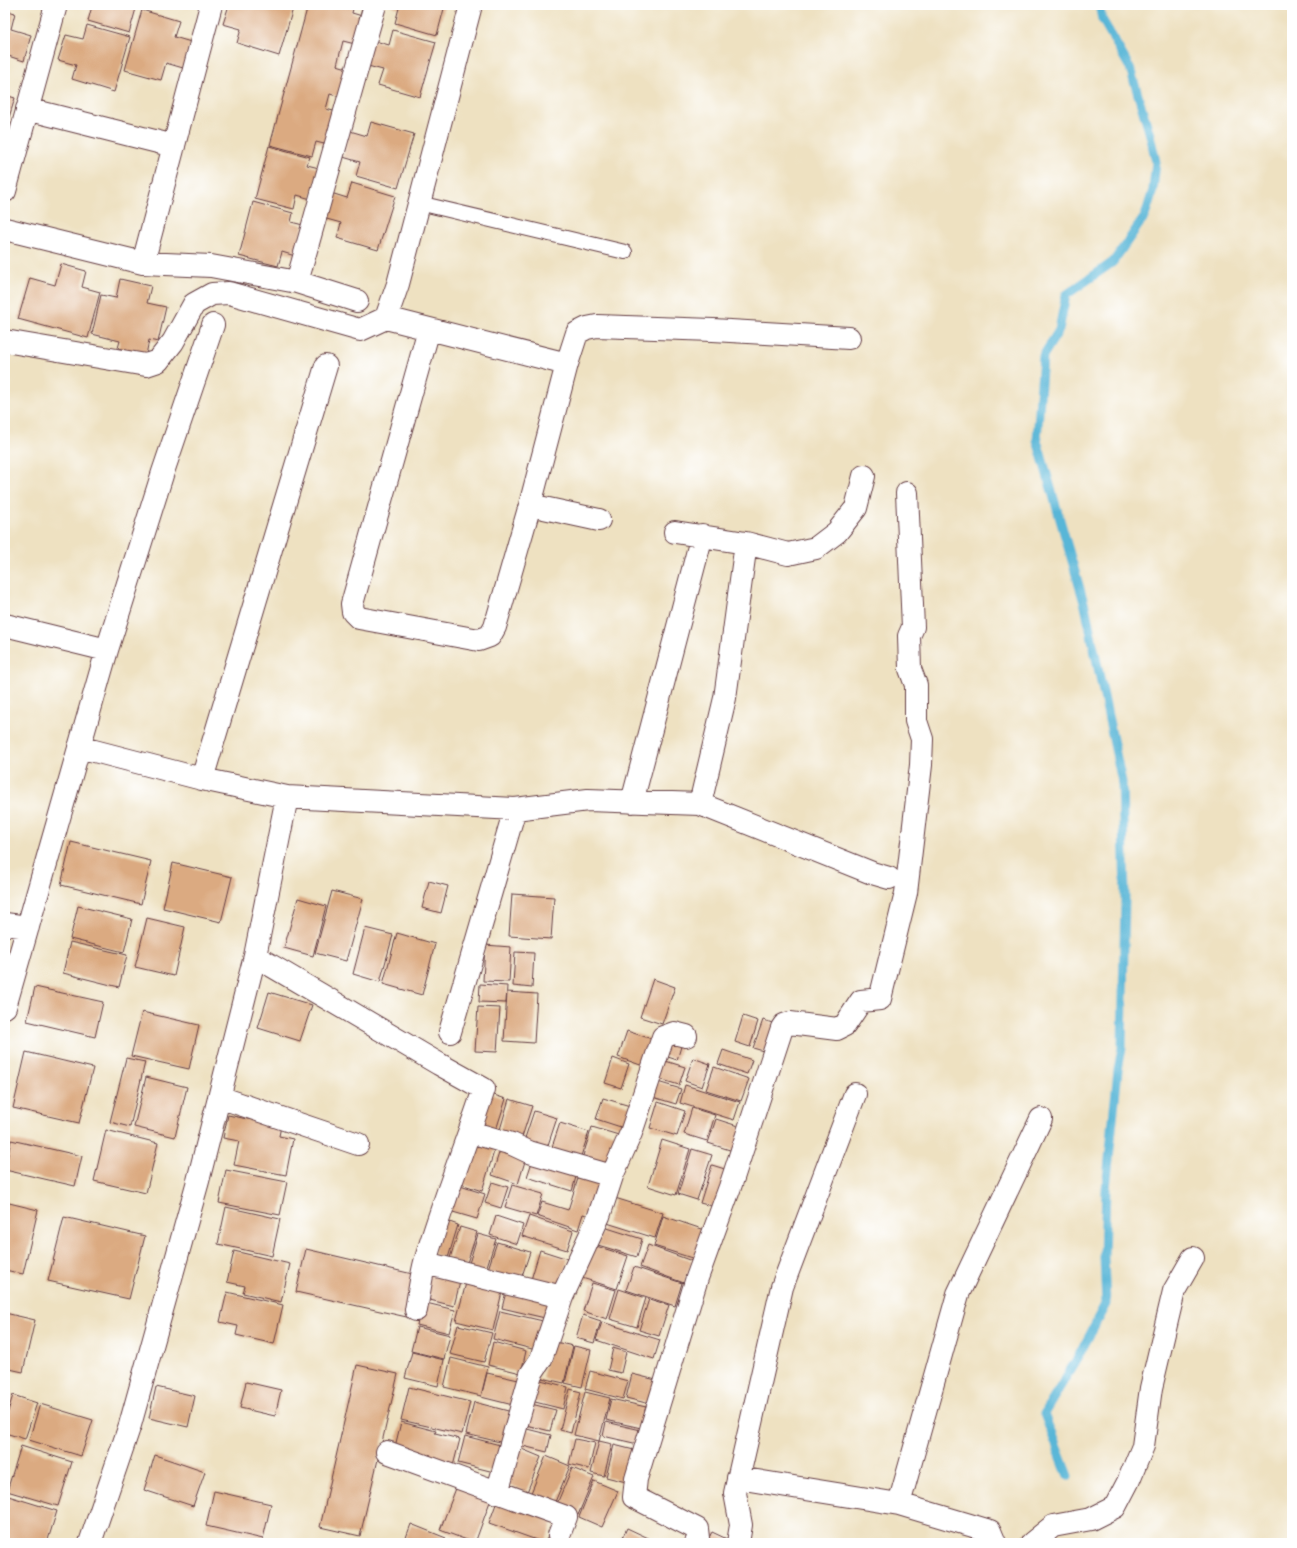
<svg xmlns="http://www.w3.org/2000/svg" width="1297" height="1548" viewBox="0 0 1297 1548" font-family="'IM FELL Great Primer',serif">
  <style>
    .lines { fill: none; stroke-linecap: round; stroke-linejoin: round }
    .stream { stroke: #59b6d7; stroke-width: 9 }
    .building { fill: #dbaa81 }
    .service-casing { stroke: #633c42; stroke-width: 16 }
    .minor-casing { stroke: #633c42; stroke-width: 24 }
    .service { stroke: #fff; stroke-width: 14 }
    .minor { stroke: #fff; stroke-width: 22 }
  </style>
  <rect width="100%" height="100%" fill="#fff"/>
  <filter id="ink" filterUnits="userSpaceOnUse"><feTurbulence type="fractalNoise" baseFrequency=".025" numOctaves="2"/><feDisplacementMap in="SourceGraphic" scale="8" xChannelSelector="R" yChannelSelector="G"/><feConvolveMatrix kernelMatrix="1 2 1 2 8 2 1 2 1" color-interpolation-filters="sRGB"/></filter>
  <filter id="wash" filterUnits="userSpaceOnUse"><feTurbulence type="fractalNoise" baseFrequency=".012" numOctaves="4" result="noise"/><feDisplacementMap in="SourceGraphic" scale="16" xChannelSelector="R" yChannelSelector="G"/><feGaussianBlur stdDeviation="0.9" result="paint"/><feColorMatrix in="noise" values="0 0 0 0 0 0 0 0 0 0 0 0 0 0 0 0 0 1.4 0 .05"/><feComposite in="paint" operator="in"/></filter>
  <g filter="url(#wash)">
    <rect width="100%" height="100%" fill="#eee1c1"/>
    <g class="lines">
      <!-- stream -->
      <path class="stream" d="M1068 1476 1044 1414 1078 1357 1106 1304 1104 1258 1106 1189 1118 1070 1122 1048 1125 897 1122 782 1085 606 1037 440 1043 356 1059 330 1066 295 1113 262 1145 216 1153 190 1156 162 1150 135 1130 68 1102 19 1099 5"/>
    </g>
    <g id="blocks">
      <!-- building -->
      <path class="building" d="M88 5H137L129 33 88 21 92 6Z
        M229 5H294L279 56 237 43 241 29 223 24Z
        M308 5H354L352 13 362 16 355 44 343 41 337 65 347 68 340 97 330 94 326 109 337 112 328 145 316 142 312 156 270 145Z
        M390 5H445L437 35 395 23 399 8Z
        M5 10 15 13 11 29 31 35 24 61 5 55Z
        M142 10 179 21 174 37 191 42 183 68 166 63 161 80 125 70Z
        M87 25 130 37 114 92 72 79 76 65 58 60 66 35 83 39Z
        M393 30 436 42 420 97 378 85 383 70 364 65 372 40 389 45Z
        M5 95 15 98 7 124 5 123Z
        M371 122 414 134 398 188 356 176 360 162 343 157 350 131 367 136Z
        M269 146 310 157 307 165 319 168 311 199 297 195 294 209 255 199Z
        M352 183 395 196 378 250 337 238 341 223 323 218 331 193 347 198Z
        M253 202 293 213 291 222 303 225 295 256 282 252 278 266 239 256Z
        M61 264 86 271 82 287 100 292 88 338 18 319 30 278 55 285Z
        M120 279 151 286 147 303 166 307 158 342 149 340 146 355 118 348 120 341 92 334 101 295 116 298Z
        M71 842 151 861 141 904 61 885Z
        M173 863 232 877 221 922 163 908Z
        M429 881 448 886 441 913 422 908Z
        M332 891 363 899 346 961 315 953Z
        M512 894 554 897 551 939 509 936Z
        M298 898 326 906 313 956 284 948Z
        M78 906 132 919 124 952 70 939Z
        M147 918 185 927 174 976 135 967Z
        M365 928 393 935 380 982 353 974Z
        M397 933 435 944 422 995 383 984Z
        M70 942 127 955 119 987 63 973Z
        M485 945 511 947 509 982 483 981Z
        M515 952 534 953 532 988 513 986Z
        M653 979 675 987 662 1024 640 1017Z
        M480 984 507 986 506 1003 479 1002Z
        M35 987 103 1002 95 1037 27 1021Z
        M269 992 312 1005 300 1041 258 1028Z
        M507 992 537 994 534 1043 504 1041Z
        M478 1007 500 1008 497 1052 475 1051Z
        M142 1012 199 1025 189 1069 131 1056Z
        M743 1016 758 1021 750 1047 735 1042Z
        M763 1020 779 1025 770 1053 753 1048Z
        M627 1031 655 1040 646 1067 618 1057Z
        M665 1037 682 1043 677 1060 659 1054Z
        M723 1050 752 1060 747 1074 718 1064Z
        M26 1052 93 1068 79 1123 13 1108Z
        M126 1058 145 1062 130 1127 110 1122Z
        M613 1058 629 1064 621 1088 605 1083Z
        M693 1058 710 1064 702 1087 685 1081Z
        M659 1059 685 1067 679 1085 653 1077Z
        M714 1067 749 1079 741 1101 706 1090Z
        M146 1077 187 1087 175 1137 134 1127Z
        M651 1080 681 1089 676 1104 646 1095Z
        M685 1085 740 1102 734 1120 680 1103Z
        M488 1093 506 1099 495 1133 477 1128Z
        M603 1098 637 1108 630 1130 596 1119Z
        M509 1099 532 1106 521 1140 499 1133Z
        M658 1102 685 1111 677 1136 650 1128Z
        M692 1108 715 1115 707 1141 684 1134Z
        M534 1111 557 1118 546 1151 523 1144Z
        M228 1115 281 1126 279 1136 293 1139 286 1175 234 1165 239 1141 223 1138Z
        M716 1119 744 1128 736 1152 708 1143Z
        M560 1123 589 1132 579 1162 550 1153Z
        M592 1127 622 1136 611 1171 581 1162Z
        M106 1130 158 1143 146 1193 94 1181Z
        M472 1138 496 1145 482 1191 458 1183Z
        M11 1140 82 1156 75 1186 5 1170Z
        M662 1140 690 1149 676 1195 648 1186Z
        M692 1149 712 1155 697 1200 678 1194Z
        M500 1150 526 1158 518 1184 492 1175Z
        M534 1156 578 1170 572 1191 527 1177Z
        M712 1165 731 1171 719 1208 700 1203Z
        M581 1169 609 1178 596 1218 583 1214 578 1230 537 1216 542 1202 568 1210Z
        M226 1170 287 1182 280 1215 219 1203Z
        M492 1182 508 1187 501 1208 485 1203Z
        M454 1184 485 1194 477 1219 446 1210Z
        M512 1185 543 1194 536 1216 505 1207Z
        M615 1198 663 1213 655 1238 607 1223Z
        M5 1202 38 1210 23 1274 5 1270Z
        M226 1207 280 1219 272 1256 218 1244Z
        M496 1216 523 1225 517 1244 490 1235Z
        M529 1216 573 1231 567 1250 522 1236Z
        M663 1216 705 1230 695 1259 654 1246Z
        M64 1217 145 1236 129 1299 48 1281Z
        M444 1220 458 1225 448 1258 433 1254Z
        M460 1227 477 1232 466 1266 449 1261Z
        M604 1227 642 1239 637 1257 598 1245Z
        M478 1234 496 1239 484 1275 467 1270Z
        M497 1242 530 1252 520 1282 487 1272Z
        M593 1245 628 1256 617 1289 582 1278Z
        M648 1245 692 1261 684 1283 640 1267Z
        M306 1249 421 1276 411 1318 296 1292Z
        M540 1250 568 1259 558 1292 530 1283Z
        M234 1251 290 1264 281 1302 243 1293 245 1286 227 1282Z
        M634 1267 682 1283 675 1306 626 1290Z
        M428 1275 460 1282 454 1306 422 1298Z
        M466 1283 502 1292 493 1330 456 1321Z
        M592 1283 616 1290 607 1319 583 1311Z
        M507 1288 550 1298 545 1318 502 1308Z
        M619 1289 646 1298 637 1327 610 1319Z
        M227 1292 283 1305 274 1344 236 1335 238 1326 220 1322Z
        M649 1299 669 1305 659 1336 639 1330Z
        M422 1302 455 1310 449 1333 417 1325Z
        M500 1311 543 1321 536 1350 493 1339Z
        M5 1313 35 1320 23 1372 5 1368Z
        M583 1315 601 1321 594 1343 576 1338Z
        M602 1322 660 1340 654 1359 596 1340Z
        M458 1325 492 1333 484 1362 450 1354Z
        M417 1327 450 1335 444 1359 411 1351Z
        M551 1341 573 1346 564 1383 542 1378Z
        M493 1342 526 1351 521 1373 488 1365Z
        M574 1346 591 1350 582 1387 565 1383Z
        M613 1348 626 1352 621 1373 608 1370Z
        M412 1352 444 1360 438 1386 405 1378Z
        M451 1358 488 1367 481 1396 444 1387Z
        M357 1365 398 1374 360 1536 320 1527Z
        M590 1371 628 1381 623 1399 585 1389Z
        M487 1373 523 1381 517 1406 481 1397Z
        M632 1374 656 1380 650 1404 626 1398Z
        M533 1378 568 1387 563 1409 527 1400Z
        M246 1382 281 1390 275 1416 240 1408Z
        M156 1387 195 1396 188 1427 149 1418Z
        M409 1387 470 1402 462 1434 401 1420Z
        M570 1389 581 1392 571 1433 560 1430Z
        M585 1392 610 1398 599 1441 574 1435Z
        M13 1395 37 1403 25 1439 5 1433V1421Z
        M611 1399 646 1407 641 1428 606 1420Z
        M474 1402 512 1412 504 1443 466 1434Z
        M527 1403 556 1410 550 1431 522 1424Z
        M40 1404 93 1420 81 1456 29 1440Z
        M401 1422 436 1431 435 1433 460 1439 453 1466 429 1460 430 1454 429 1459 394 1451Z
        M606 1422 641 1430 638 1444 603 1436Z
        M519 1427 551 1435 547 1452 515 1444Z
        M465 1436 504 1446 498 1473 458 1463Z
        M575 1439 595 1443 589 1469 569 1464Z
        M599 1441 612 1444 604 1476 591 1473Z
        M614 1445 634 1450 626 1482 606 1477Z
        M21 1446 72 1462 58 1506 7 1491Z
        M517 1447 541 1457 527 1492 502 1482Z
        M155 1455 205 1472 193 1506 144 1490Z
        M546 1456 570 1466 555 1502 531 1493Z
        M572 1468 594 1477 578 1515 556 1506Z
        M594 1481 618 1491 602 1527 579 1517Z
        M458 1483 492 1496 475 1543 440 1530Z
        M214 1491 271 1504 263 1539 206 1526Z
        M5 1495 57 1511 47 1543H12L5 1541Z
        M499 1496 555 1516 545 1543 489 1523Z
        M411 1524 446 1538 444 1543H404Z
        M627 1528 659 1543H620Z
        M712 1532 729 1540 727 1543H706Z"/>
    </g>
  </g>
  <g filter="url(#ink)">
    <use href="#blocks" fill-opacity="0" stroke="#633c42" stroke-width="1"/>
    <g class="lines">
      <defs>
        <path id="service" d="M419 203 625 252"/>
        <path id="minor" d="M27 109 174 146
          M5 191 56 5
          M5 229 143 263 211 266 297 282 357 301
          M143 263 211 5
          M297 282 375 5
          M386 318 398 284 471 5
          M429 329 352 604 353 612 359 618 479 640 490 636 495 627 530 505 567 364 577 333 587 328 597 326 713 330 849 338
          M5 341 146 365 158 361 173 342 194 304 212 294 229 293 360 330 386 318 567 364
          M530 505 599 520
          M675 532 746 543 725 698 700 804
          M746 543 788 554 816 548 837 532 856 508 864 476
          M5 625 107 650
          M79 747 202 779 287 797 515 809 588 800 700 804 872 873 889 878
          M202 779 326 366
          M632 802 702 535
          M5 924 28 927
          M255 956 439 1064 484 1089C465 1147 442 1203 425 1262 421 1277 419 1294 416 1310
          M5 1007 107 650 163 472 213 325
          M450 1032 515 809
          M219 1097 358 1144
          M470 1132 512 1144 529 1152 612 1176
          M425 1263 562 1297 541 1359 531 1374 497 1493
          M562 1297 599 1216 612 1176 631 1133 663 1037 674 1033 686 1036
          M387 1452 566 1517 559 1535
          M738 1478 899 1504 990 1531 995 1543
          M899 1504 958 1294 1041 1119
          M90 1543 130 1425 198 1181 255 956 287 797
          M696 1543 698 1538 697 1529 634 1497 636 1479 697 1278 730 1187 782 1028 784 1025 790 1023 837 1029 845 1025 861 1001 880 999 906 893 921 765 922 739 916 721V685L910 669 909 636 913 627 907 493
          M738 1543 741 1525 735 1493 782 1287 855 1094
          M1032 1543 1053 1526 1091 1519 1115 1507 1128 1482 1143 1446 1151 1388 1174 1291 1193 1258"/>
      </defs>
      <!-- service casing -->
      <use href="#service" class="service-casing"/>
      <!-- minor casing -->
      <use href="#minor" class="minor-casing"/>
      <!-- service -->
      <use href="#service" class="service"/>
      <!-- minor -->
      <use href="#minor" class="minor"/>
    </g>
  </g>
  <!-- margin -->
  <rect width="1297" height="1548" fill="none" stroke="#fff" stroke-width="20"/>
</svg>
